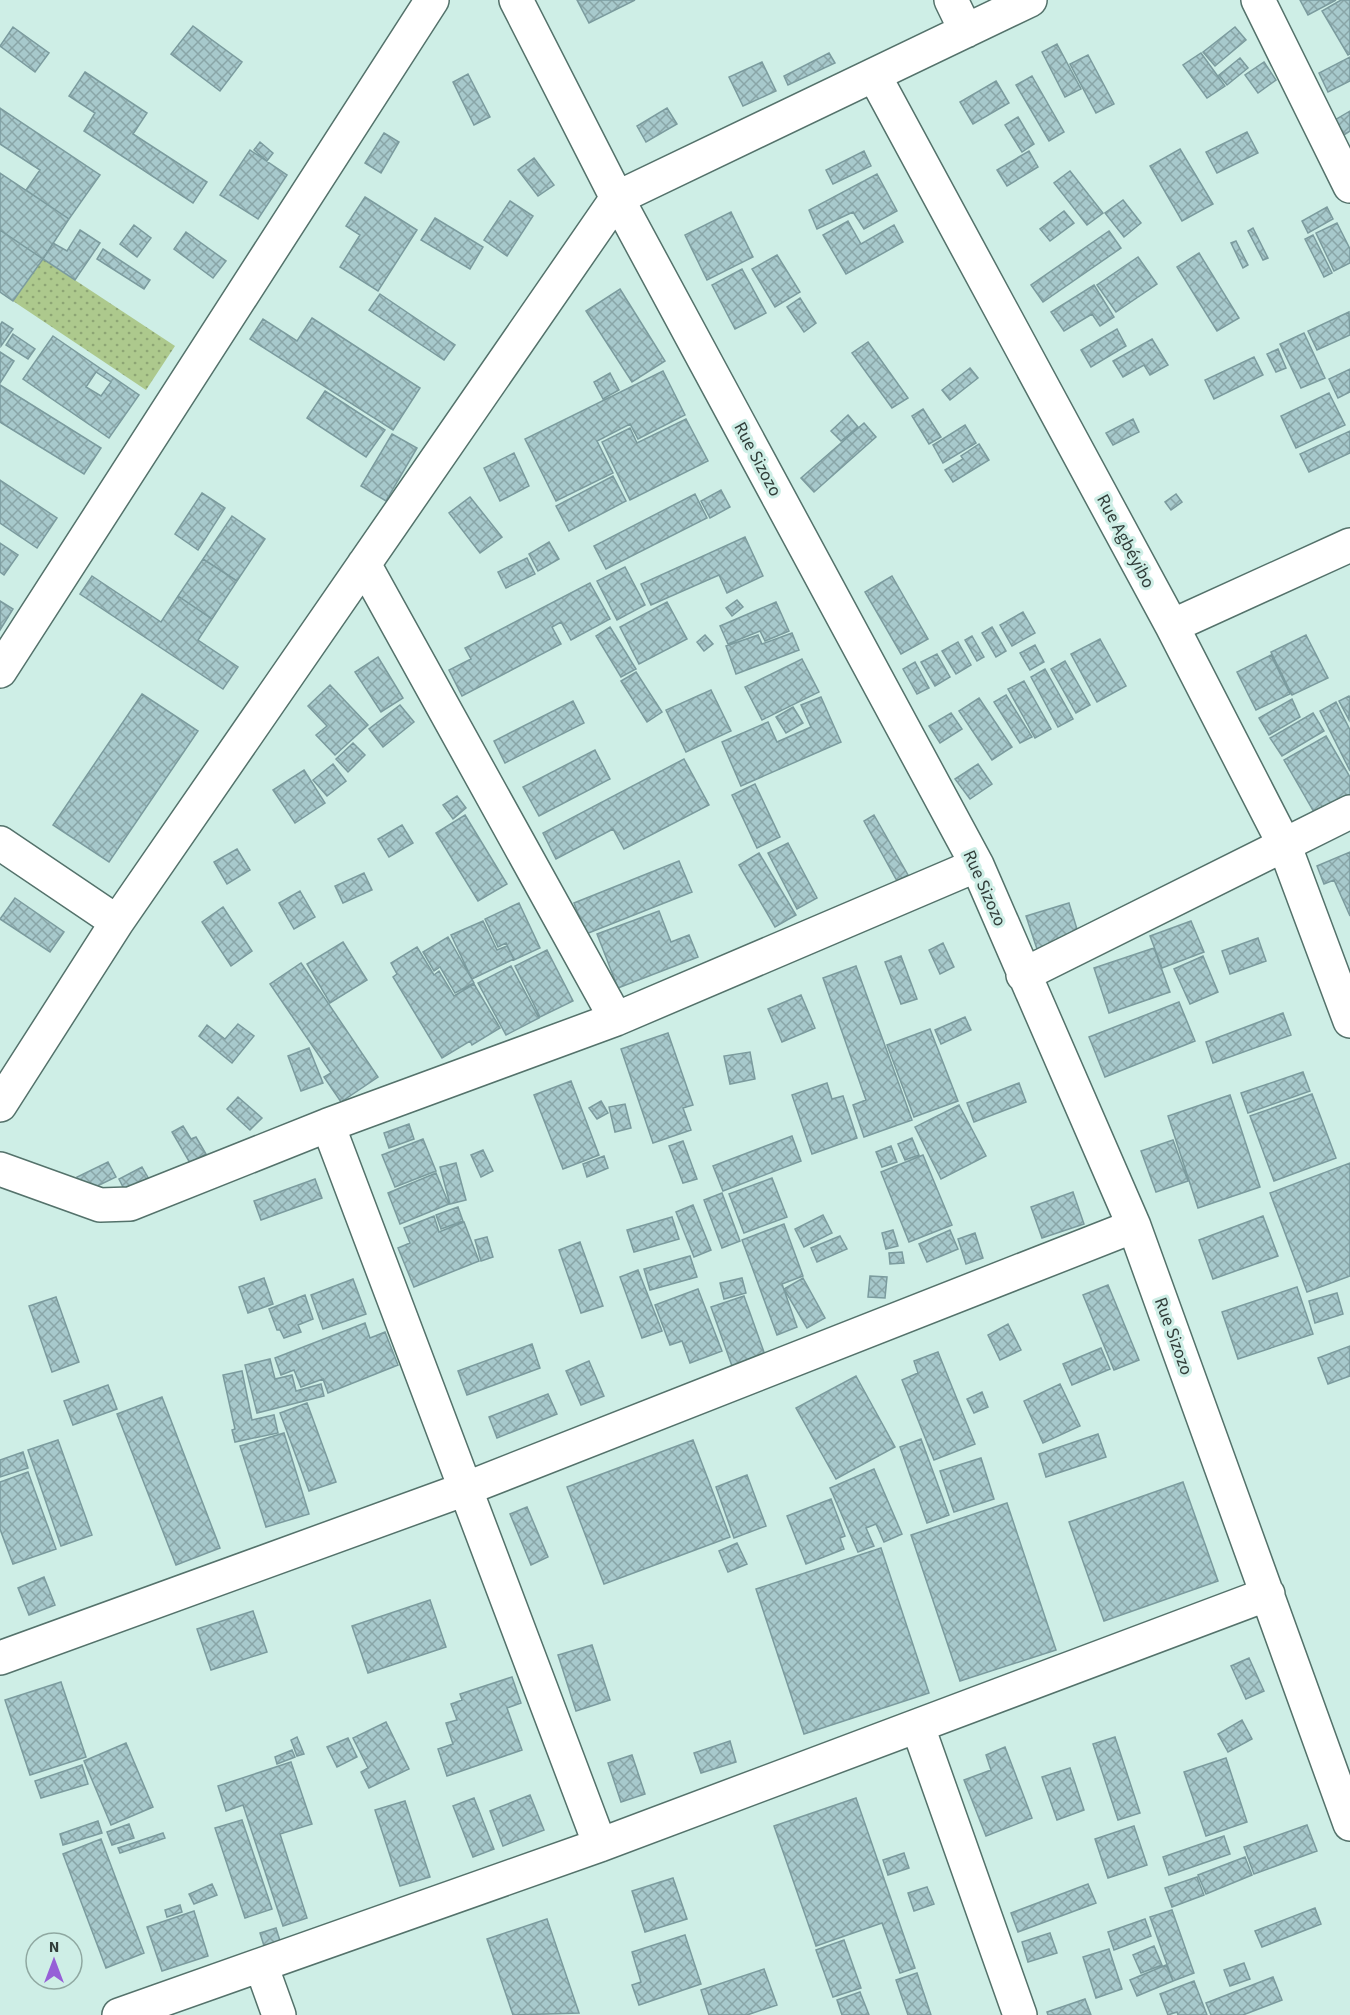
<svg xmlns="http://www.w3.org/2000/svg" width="1350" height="2015" viewBox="0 0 1350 2015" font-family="'Source Sans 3',sans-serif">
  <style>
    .grass { fill: url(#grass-dots) }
    .building { fill: url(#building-cross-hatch); stroke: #7b9b9e; stroke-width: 1.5; fill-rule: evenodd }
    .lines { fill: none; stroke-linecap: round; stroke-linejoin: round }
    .minor-casing { stroke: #54726b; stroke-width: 36 }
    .minor { stroke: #fff; stroke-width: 33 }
    .labels { text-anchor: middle; stroke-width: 6; stroke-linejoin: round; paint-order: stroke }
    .street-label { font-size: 18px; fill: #313e3a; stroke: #ceeee6 }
  </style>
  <defs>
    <pattern id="grass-dots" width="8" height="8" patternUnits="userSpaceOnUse" patternTransform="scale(1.5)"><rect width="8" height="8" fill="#adc98d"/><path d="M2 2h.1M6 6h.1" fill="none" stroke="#8da574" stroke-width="1.8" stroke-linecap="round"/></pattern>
    <pattern id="building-cross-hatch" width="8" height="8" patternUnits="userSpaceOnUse" patternTransform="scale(1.5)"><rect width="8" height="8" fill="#a7c9cc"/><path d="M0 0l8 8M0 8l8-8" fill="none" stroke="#89a5a7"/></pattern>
  </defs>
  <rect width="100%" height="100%" fill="#ceeee6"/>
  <!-- grass -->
  <path class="grass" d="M43 259 175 346 146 390 13 301Z"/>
  <!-- building -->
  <path class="building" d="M577 0H635L589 23Z
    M1300 0H1336L1308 15Z
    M1341 0H1350V54L1348 55 1322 11Z
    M193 26 242 62 220 91 171 54Z
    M13 27 49 53 35 72 0 46Z
    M1235 27 1246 40 1215 66 1203 52Z
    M1057 44 1081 89 1065 97 1042 52Z
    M829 53 835 63 788 85 784 76Z
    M1201 53 1225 86 1207 98 1183 65Z
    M1088 55 1114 104 1096 113 1070 64Z
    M1350 57V81L1328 92 1319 73Z
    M1240 58 1248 68 1227 85 1219 75Z
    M762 62 776 91 743 106 729 77Z
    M1264 62 1276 80 1258 93 1245 75Z
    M85 72 147 113 133 134 207 182 193 203 84 131 95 113 69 96Z
    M468 74 490 117 474 125 453 82Z
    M1032 76 1064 132 1049 141 1016 85Z
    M996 81 1009 103 973 124 960 102Z
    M0 108 100 175 69 219 26 190 40 170 0 144Z
    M667 108 677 124 646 142 637 126Z
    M1350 111V131L1333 142 1323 127Z
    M1018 117 1034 144 1022 152 1005 125Z
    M1247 132 1258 153 1217 173 1206 152Z
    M384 133 399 142 381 173 365 163Z
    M260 142 273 153 267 161 254 150Z
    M1180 149 1213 204 1182 221 1150 166Z
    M250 150 287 175 258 219 220 195Z
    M864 151 871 166 833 184 826 170Z
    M1029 151 1038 167 1007 186 997 170Z
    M534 158 554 185 538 196 518 170Z
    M1070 171 1103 213 1087 225 1054 183Z
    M0 173 69 219 43 259 0 230Z
    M877 174 897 211 864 229 853 212 817 229 809 210Z
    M365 197 417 230 378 291 340 267 360 235 346 226Z
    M1123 200 1141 223 1124 237 1105 213Z
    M510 201 533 216 507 256 484 240Z
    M1327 207 1333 219 1308 233 1302 221Z
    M1064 211 1074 223 1050 241 1040 229Z
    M731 212 753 257 707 280 685 235Z
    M435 218 483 247 470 269 421 240Z
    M848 221 861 244 894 225 903 242 846 274 823 235Z
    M1337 223 1350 249V263L1334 271 1316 233Z
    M134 225 151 238 137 257 120 244Z
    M1253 228 1268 258 1263 260 1248 231Z
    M0 230 43 259 13 301 0 292Z
    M80 230 100 243 75 280 43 259 53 243 67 251Z
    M1109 231 1121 248 1043 302 1031 285Z
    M186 232 226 261 213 278 174 249Z
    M1313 235 1332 273 1324 277 1305 239Z
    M1236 241 1248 265 1243 268 1231 243Z
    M103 249 150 280 144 289 97 259Z
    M1199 253 1239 318 1217 331 1177 267Z
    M777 255 800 292 775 307 752 269Z
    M1138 257 1157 284 1116 312 1097 285Z
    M742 269 766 313 735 329 712 285Z
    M1094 285 1114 317 1100 326 1092 314 1064 331 1051 312Z
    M620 289 665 361 632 382 586 311Z
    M380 294 455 345 444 360 369 310Z
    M800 298 816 323 804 332 787 307Z
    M1349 312 1350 335 1317 350 1308 331Z
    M312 318 420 388 393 430 250 339 263 319 297 341Z
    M2 322 13 329 1 346 0 325Z
    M1117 329 1126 346 1091 367 1081 350Z
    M1304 333 1325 378 1301 388 1280 344Z
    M13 334 35 349 28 359 6 345Z
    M53 336 139 395 109 438 23 379ZM96 372 111 382 101 396 86 387Z
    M1152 339 1168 365 1150 375 1144 365 1123 377 1113 361Z
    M868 342 908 398 892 408 852 353Z
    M1278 349 1286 368 1276 372 1267 354Z
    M0 352 14 361 0 383Z
    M1254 357 1263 375 1214 399 1205 380Z
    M970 368 978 378 950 400 942 390Z
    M1350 369V392L1338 398 1329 379Z
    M663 371 685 415 638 439 630 424 597 441 613 473 556 501 525 439Z
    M610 373 619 390 603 399 594 382Z
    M0 385 101 448 84 474 0 422Z
    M325 391 385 430 366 457 307 418Z
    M1329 393 1345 425 1296 448 1281 416Z
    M923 409 941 437 929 444 912 416Z
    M848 415 858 427 841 441 831 431Z
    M686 419 708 461 630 500 602 442 630 428 637 443Z
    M1133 419 1139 432 1113 445 1106 433Z
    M864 423 876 437 814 492 801 478Z
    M965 425 976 443 943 463 933 445Z
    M1350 431V453L1309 472 1300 454Z
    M392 434 417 448 386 501 361 486Z
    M979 444 989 460 953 482 945 470 963 459 961 456Z
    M514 453 529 486 500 501 484 468Z
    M613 476 626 501 569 531 556 506Z
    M0 480 57 518 37 548 0 523Z
    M721 490 730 507 710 518 701 501Z
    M202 493 225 508 198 550 175 534Z
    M695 494 707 518 606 569 594 546Z
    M1176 494 1182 502 1171 510 1165 502Z
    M470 497 502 537 480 553 449 513Z
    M232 516 265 539 237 581 203 559Z
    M745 537 763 576 727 593 719 575 651 605 641 584Z
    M549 542 559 559 538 571 529 554Z
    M0 543 18 555 4 575 0 572Z
    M527 558 535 574 506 588 498 572Z
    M203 559 237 581 212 619 178 596Z
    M625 567 645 605 617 620 597 581Z
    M92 576 161 622 178 596 212 619 198 640 238 667 223 689 80 594Z
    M892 576 928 639 901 654 865 592Z
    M590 583 610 619 571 640 561 622 552 627 561 644 462 696 449 670 471 659 465 648Z
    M737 600 743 607 732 616 726 608Z
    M0 601 13 609 0 630Z
    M667 602 687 639 639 664 620 627Z
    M776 602 789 631 765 641 760 631 728 644 720 626Z
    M1023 612 1035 633 1012 646 1000 625Z
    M610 627 636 669 621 677 596 636Z
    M992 627 1006 651 996 657 982 633Z
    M792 633 799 650 736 674 726 646 758 635 762 644Z
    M705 635 713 644 704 651 697 642Z
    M1306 635 1328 678 1292 695 1271 652Z
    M972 636 984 657 977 661 965 640Z
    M1100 639 1126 686 1097 702 1071 654Z
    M958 642 971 665 956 674 942 651Z
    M1035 645 1044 662 1030 670 1020 653Z
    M937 654 950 677 935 686 921 662Z
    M1271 655 1290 694 1256 710 1237 672Z
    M378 657 403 698 381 712 355 672Z
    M802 659 819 692 762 720 745 687Z
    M1065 661 1090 705 1076 713 1051 669Z
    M915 662 929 688 917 694 903 669Z
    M1045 669 1073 719 1058 727 1031 677Z
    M636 672 662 712 647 722 621 681Z
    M1024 681 1051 729 1035 738 1008 689Z
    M330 685 368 725 335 755 316 735 327 726 308 706Z
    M711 690 731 731 686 752 666 710Z
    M142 694 198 731 109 862 53 825Z
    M1006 695 1032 737 1020 743 994 702Z
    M1349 696 1350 698 1349 720 1339 701Z
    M821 697 841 742 741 786 722 742 768 722 777 742 811 727 801 705Z
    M979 698 1012 747 992 760 959 711Z
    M1292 699 1300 717 1269 735 1259 718Z
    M573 701 584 723 505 763 494 741Z
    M1336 702 1350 730V771L1320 711Z
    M400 705 414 722 383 747 369 729Z
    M793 707 803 723 786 733 776 717Z
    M951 713 962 729 940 743 929 726Z
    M1313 713 1324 731 1282 756 1270 738Z
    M1326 736 1350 777V801L1318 819 1284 760Z
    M353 743 365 755 348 772 336 759Z
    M595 750 610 779 539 816 523 787Z
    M684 759 709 805 624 849 613 829 556 859 543 833Z
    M333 764 346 781 327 796 313 780Z
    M978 764 992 784 970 799 955 779Z
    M304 770 325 803 295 823 273 790Z
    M755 784 780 837 757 848 732 795Z
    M457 796 466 808 453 819 443 805Z
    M465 815 507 884 478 901 436 833Z
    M874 815 908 875 897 881 864 821Z
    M402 825 413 843 389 857 378 839Z
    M788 843 817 898 797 909 768 853Z
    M237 849 250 870 227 884 214 862Z
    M1350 852V916L1334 880 1324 884 1317 866Z
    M759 853 796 915 775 927 739 865Z
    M679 861 692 892 586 934 574 903Z
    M364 873 372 890 343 903 335 886Z
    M300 891 315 917 294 929 279 903Z
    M15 898 64 932 50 952 0 919Z
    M519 903 540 948 514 960 506 943 498 947 485 919Z
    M1069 903 1080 939 1038 952 1026 916Z
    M223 907 252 951 231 966 202 922Z
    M659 911 671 942 689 935 698 957 618 988 597 934Z
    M483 921 497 950 507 946 514 959 472 979 451 935Z
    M1191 921 1204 952 1162 968 1150 936Z
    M448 937 474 983 455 993 440 967 434 971 423 952Z
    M1258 938 1266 961 1230 974 1222 951Z
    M343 942 367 980 330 1003 307 964Z
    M943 943 954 967 940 974 929 950Z
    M417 947 434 975 439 971 454 996 474 984 500 1028 472 1045 470 1041 442 1058 393 977 397 974 391 963Z
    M1154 948 1170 992 1109 1013 1094 968Z
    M547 950 573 1001 540 1017 515 966Z
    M901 956 917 999 901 1004 885 962Z
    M1203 956 1218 992 1190 1004 1174 969Z
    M301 963 378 1077 341 1102 324 1077 331 1073 270 984Z
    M511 966 539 1018 506 1035 478 983Z
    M856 966 912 1120 864 1137 853 1105 866 1100 823 978Z
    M801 995 815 1028 782 1042 768 1009Z
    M1179 1002 1195 1041 1105 1077 1089 1037Z
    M1283 1013 1291 1035 1213 1063 1206 1042Z
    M965 1017 971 1030 941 1044 935 1030Z
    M238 1024 254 1036 232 1063 199 1036 207 1025 225 1039Z
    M930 1029 958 1101 914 1117 887 1045Z
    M668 1033 693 1105 683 1108 691 1130 653 1143 621 1049Z
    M309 1048 323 1083 301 1091 288 1056Z
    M750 1052 755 1079 730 1084 724 1056Z
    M1303 1072 1310 1091 1248 1113 1241 1093Z
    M571 1081 599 1155 563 1169 534 1095Z
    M827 1083 832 1099 843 1096 857 1138 812 1154 792 1095Z
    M1019 1083 1026 1102 974 1122 967 1103Z
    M1312 1094 1336 1158 1274 1181 1250 1116Z
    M1230 1095 1260 1187 1198 1208 1168 1116Z
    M238 1097 262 1118 250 1130 227 1109Z
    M601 1101 608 1113 597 1119 589 1108Z
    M625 1104 631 1128 615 1132 609 1107Z
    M959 1105 986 1156 941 1179 915 1127Z
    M409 1124 414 1139 389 1148 384 1133Z
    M183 1126 191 1139 196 1137 206 1154 190 1163 172 1132Z
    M792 1136 801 1161 723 1191 713 1166Z
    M912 1138 919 1155 905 1160 898 1144Z
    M423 1139 436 1171 395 1187 382 1155Z
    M1173 1140 1188 1181 1156 1192 1141 1151Z
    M683 1141 697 1179 683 1183 669 1146Z
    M891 1146 897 1162 882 1167 876 1152Z
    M483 1150 493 1171 481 1177 471 1155Z
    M923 1155 952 1225 909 1242 881 1172Z
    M604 1156 608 1168 587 1177 583 1164Z
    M108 1162 116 1177 85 1192 77 1177Z
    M456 1163 466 1200 450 1204 440 1167Z
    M1350 1163V1276L1307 1292 1270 1193Z
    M142 1167 150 1181 126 1193 119 1179Z
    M436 1173 449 1204 400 1224 388 1193Z
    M772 1178 787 1217 744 1233 729 1194Z
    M315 1179 322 1198 261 1220 254 1201Z
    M1073 1192 1084 1224 1042 1238 1031 1207Z
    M722 1193 740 1241 722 1248 704 1200Z
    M693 1205 711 1250 694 1257 676 1212Z
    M458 1207 463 1221 441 1229 436 1215Z
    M823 1215 832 1233 804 1247 795 1229Z
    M434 1216 439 1232 464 1222 479 1261 414 1287 398 1248 410 1243 404 1228Z
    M1263 1216 1278 1256 1213 1279 1199 1240Z
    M672 1217 679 1239 634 1252 627 1230Z
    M784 1224 803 1276 782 1284 797 1327 777 1335 742 1240Z
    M893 1230 898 1246 886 1249 882 1233Z
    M950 1230 958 1249 927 1262 919 1244Z
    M975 1233 983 1258 966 1264 958 1239Z
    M840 1236 847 1249 817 1262 811 1248Z
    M487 1237 493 1257 481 1261 475 1240Z
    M580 1242 603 1306 581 1313 559 1250Z
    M902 1252 904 1263 890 1264 889 1253Z
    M690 1256 697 1277 650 1290 644 1269Z
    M638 1270 662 1331 642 1338 620 1277Z
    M870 1276 887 1277 885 1298 868 1297Z
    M264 1278 273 1304 248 1313 239 1287Z
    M742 1278 746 1293 724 1299 720 1283Z
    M803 1278 825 1318 807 1328 784 1289Z
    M353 1279 366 1314 323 1329 311 1295Z
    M1108 1285 1139 1360 1114 1370 1083 1295Z
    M1297 1287 1313 1334 1238 1359 1222 1312Z
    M698 1289 722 1351 690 1363 682 1341 670 1345 655 1305Z
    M1337 1293 1343 1314 1315 1323 1309 1301Z
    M305 1295 313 1319 298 1325 301 1332 284 1338 280 1330H277L269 1309Z
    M744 1296 765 1355 732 1366 711 1307Z
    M56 1297 79 1362 52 1372 29 1306Z
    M365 1323 370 1338 385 1332 398 1365 328 1393 323 1379 301 1387 294 1370 281 1375 275 1358Z
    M1008 1324 1021 1350 1000 1360 988 1335Z
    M532 1344 540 1368 467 1395 458 1371Z
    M1350 1346V1376L1328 1384 1318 1358Z
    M1101 1348 1110 1369 1072 1385 1063 1364Z
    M938 1352 975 1444 934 1460 902 1380 918 1373 914 1361Z
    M270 1359 275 1379 292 1375 296 1391 321 1384 324 1396 257 1413 245 1365Z
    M589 1361 604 1396 581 1405 566 1371Z
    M242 1371 252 1420 274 1415 278 1433 235 1442 232 1430 235 1429 223 1375Z
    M856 1376 895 1447 836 1479 796 1408Z
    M1060 1384 1080 1426 1043 1443 1024 1401Z
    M108 1385 117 1409 73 1425 64 1401Z
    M982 1392 988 1407 974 1413 967 1399Z
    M548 1394 557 1414 497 1438 489 1417Z
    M162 1397 220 1548 176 1565 117 1414Z
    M307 1403 336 1482 309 1491 280 1413Z
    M284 1433 309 1514 266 1527 240 1446Z
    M1098 1434 1106 1457 1046 1477 1039 1454Z
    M921 1439 949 1515 927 1523 900 1447Z
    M58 1440 92 1535 61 1546 28 1450Z
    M693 1440 730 1537 604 1584 567 1487Z
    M23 1452 28 1468 0 1477V1460Z
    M981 1458 994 1499 954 1512 940 1471Z
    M874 1469 902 1534 884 1542 876 1524 866 1528 874 1546 858 1552 830 1488Z
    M28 1472 56 1549 13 1564 0 1529V1482Z
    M747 1475 766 1526 734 1538 716 1487Z
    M1183 1482 1218 1581 1104 1621 1069 1522Z
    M831 1499 845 1536 840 1538 844 1549 806 1564 787 1516Z
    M1007 1503 1056 1650 960 1681 911 1535Z
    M527 1507 548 1557 531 1565 510 1514Z
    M737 1543 747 1564 728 1572 719 1551Z
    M881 1548 929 1693 804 1734 756 1589Z
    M44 1577 55 1605 29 1615 18 1588Z
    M430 1600 446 1647 368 1673 352 1626Z
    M253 1611 267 1652 211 1670 197 1629Z
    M592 1645 610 1700 576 1711 558 1655Z
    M1249 1658 1264 1691 1246 1699 1231 1666Z
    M512 1677 521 1703 507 1708 522 1750 447 1776 438 1749 453 1744 446 1723 457 1720 451 1704 462 1700 460 1694Z
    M61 1682 86 1757 30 1775 5 1700Z
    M1242 1720 1252 1739 1228 1752 1218 1734Z
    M386 1722 409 1769 369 1788 361 1772 368 1768 353 1738Z
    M297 1737 304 1754 297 1756 291 1740Z
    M1115 1737 1140 1813 1118 1820 1093 1744Z
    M348 1738 357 1757 337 1767 327 1747Z
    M730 1741 736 1762 701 1773 694 1753Z
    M126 1743 153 1807 111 1825 84 1761Z
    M1005 1747 1032 1818 986 1836 964 1780 991 1770 986 1755Z
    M292 1750 295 1757 277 1764 275 1757Z
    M632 1755 645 1794 621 1802 608 1763Z
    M1226 1758 1247 1822 1206 1836 1184 1772Z
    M291 1762 312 1824 280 1834 307 1918 283 1926 243 1805 226 1811 218 1786Z
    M82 1765 88 1784 41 1798 35 1781Z
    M1070 1768 1084 1810 1057 1820 1042 1777Z
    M530 1795 544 1830 503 1846 490 1811Z
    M474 1798 494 1849 473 1857 453 1806Z
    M856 1798 915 1968 900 1973 882 1923 816 1946 774 1826Z
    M405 1801 430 1877 400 1886 375 1810Z
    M242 1820 272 1909 245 1918 215 1828Z
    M98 1821 102 1833 63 1845 60 1834Z
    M129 1824 134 1838 112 1845 107 1832Z
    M1307 1825 1317 1851 1254 1874 1244 1847Z
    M1134 1826 1147 1865 1108 1878 1095 1839Z
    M163 1833 165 1838 120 1853 118 1848Z
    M1224 1836 1230 1854 1169 1875 1163 1857Z
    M101 1839 144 1953 106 1968 63 1854Z
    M904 1853 909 1868 888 1875 883 1860Z
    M1245 1857 1252 1875 1206 1894 1198 1875Z
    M1197 1877 1204 1895 1172 1907 1165 1888Z
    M673 1878 687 1919 645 1932 632 1891Z
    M212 1884 217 1895 194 1904 189 1894Z
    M1088 1884 1096 1903 1018 1932 1011 1913Z
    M927 1887 934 1904 914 1911 908 1893Z
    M180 1905 182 1912 167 1917 165 1910Z
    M1315 1908 1321 1924 1262 1947 1255 1931Z
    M1172 1910 1194 1973 1173 1981 1150 1917Z
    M194 1911 208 1956 162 1971 147 1927Z
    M547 1919 579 2013 513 2015 487 1939Z
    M1145 1919 1151 1936 1114 1950 1108 1932Z
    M276 1928 281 1944 265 1949 260 1933Z
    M1050 1933 1057 1953 1028 1962 1022 1942Z
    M685 1935 701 1984 639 2005 632 1985 641 1982 632 1952Z
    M844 1940 861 1988 833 1997 816 1950Z
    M1154 1946 1162 1965 1141 1973 1133 1955Z
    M1109 1949 1122 1989 1096 1998 1083 1957Z
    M1244 1963 1250 1979 1230 1986 1224 1970Z
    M1166 1965 1173 1981 1137 1996 1130 1980Z
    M764 1969 777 2005 747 2015H709L701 1990Z
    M917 1973 931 2015H908L896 1980Z
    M1273 1977 1282 2000 1243 2015H1211L1206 2003Z
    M1194 1981 1207 2015H1178L1177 2012 1168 2015 1160 1994Z
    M860 1992 869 2015H842L837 2000Z
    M1085 1999 1091 2015H1048L1047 2012Z"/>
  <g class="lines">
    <defs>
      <path id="minor" d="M516 0 617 198 977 865 1134 1226 1350 1824
        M951 0 966 31
        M1258 0 1350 186
        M874 75 1172 626 1284 844 1350 1021
        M364 564 616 1019
        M1172 626 1350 545
        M0 671 432 0
        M0 843 117 922
        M1023 975 1350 812
        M0 1105 117 922 617 198 1030 0
        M328 1125 600 1845
        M0 1169 100 1205 130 1204 328 1125 616 1019 977 865
        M0 1658 465 1489 1134 1226
        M918 1727 1020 2015
        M261 1965 279 2015
        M119 2015 600 1845 1268 1594"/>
    </defs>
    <!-- minor casing -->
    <use href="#minor" class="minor-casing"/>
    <!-- minor -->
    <use href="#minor" class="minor"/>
  </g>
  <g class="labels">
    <!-- street labels -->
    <g class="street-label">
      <text transform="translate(758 459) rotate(62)" y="6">Rue Sizozo</text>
      <text transform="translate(1126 541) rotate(62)" y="6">Rue Agbéyibo</text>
      <text transform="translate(985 888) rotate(66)" y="6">Rue Sizozo</text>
      <text transform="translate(1174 1336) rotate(70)" y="6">Rue Sizozo</text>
    </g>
  </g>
  <!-- north arrow -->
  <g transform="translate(54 1961)"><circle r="28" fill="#ceeee6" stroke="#8fa8a1" stroke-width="1.5"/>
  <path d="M0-4.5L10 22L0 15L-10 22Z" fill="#965fd7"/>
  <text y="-9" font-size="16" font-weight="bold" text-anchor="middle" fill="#313e3a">N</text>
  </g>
</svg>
